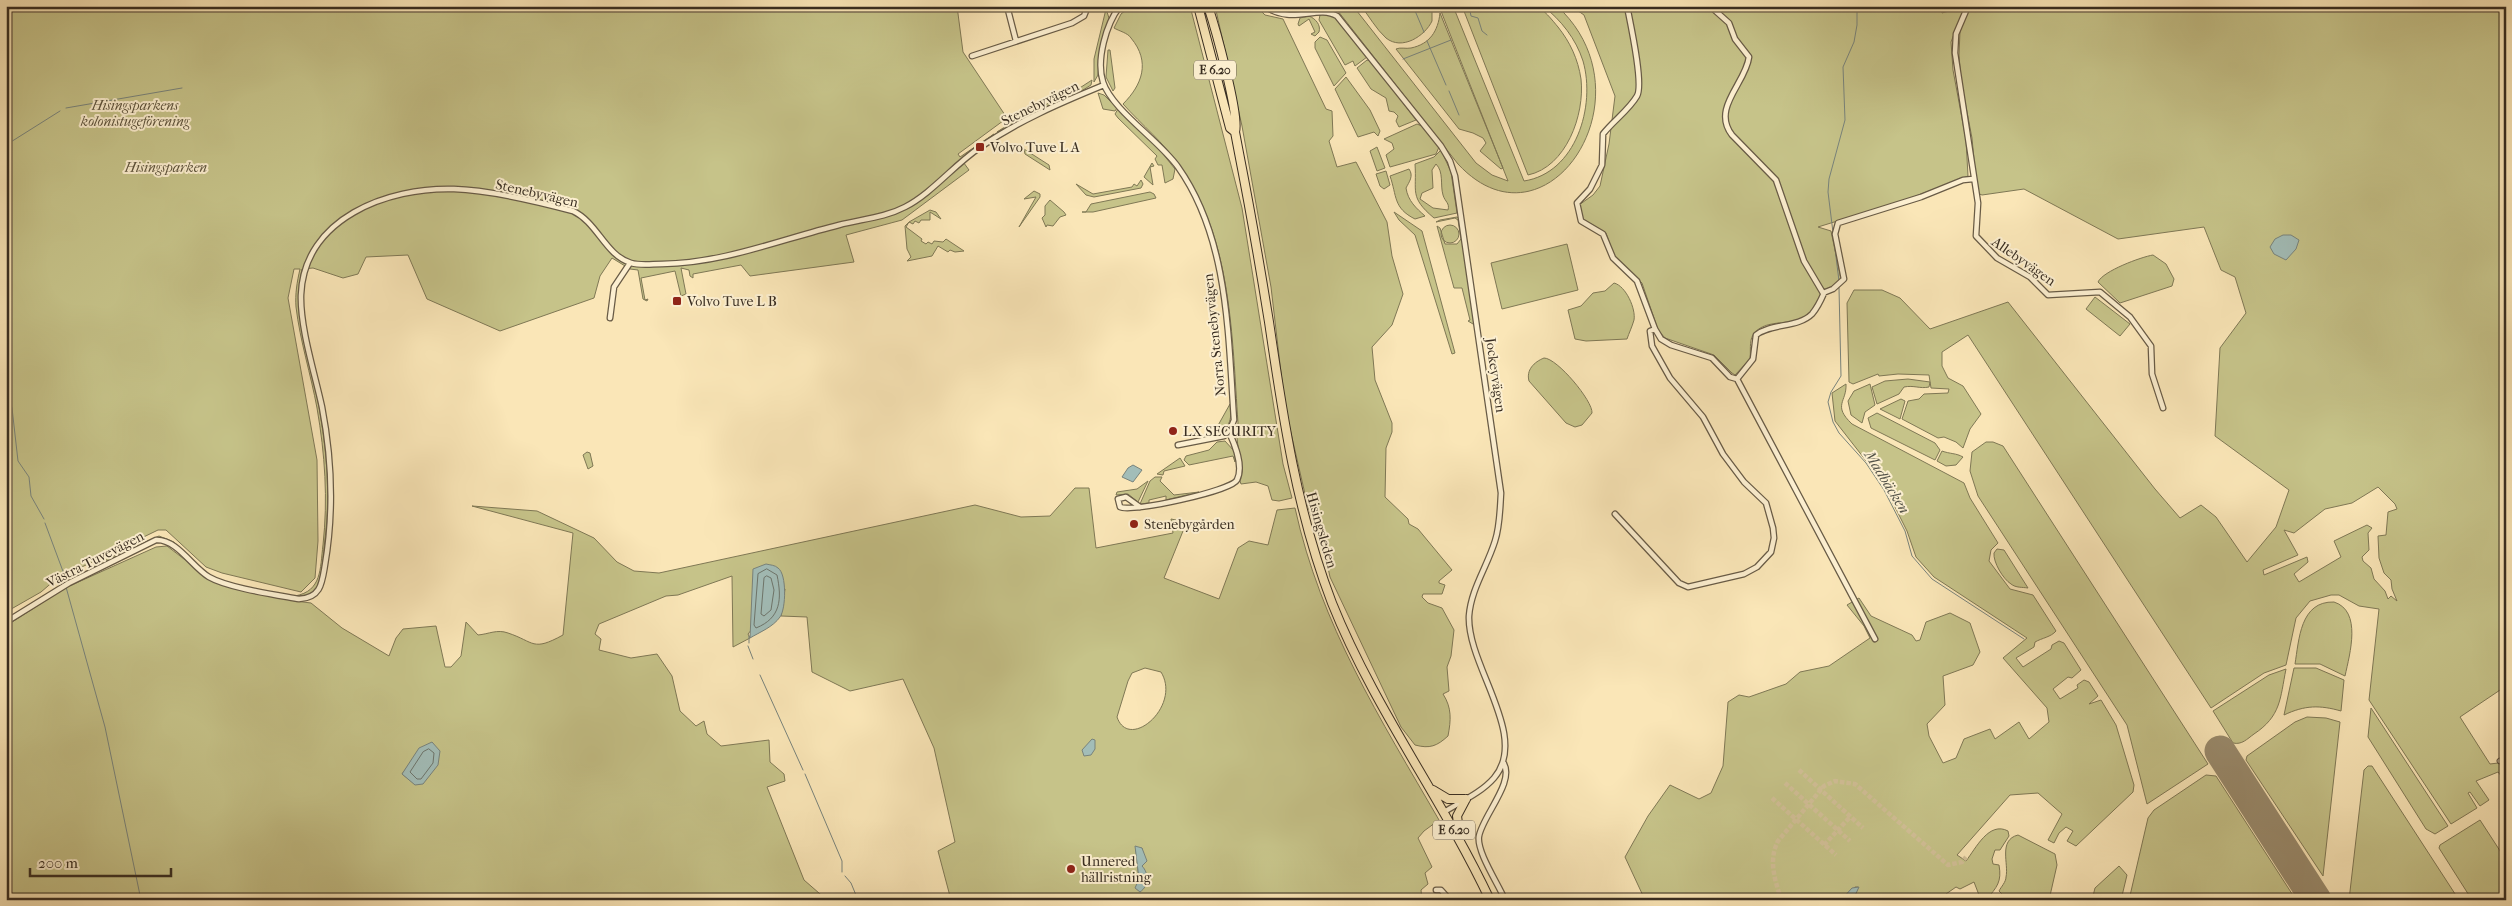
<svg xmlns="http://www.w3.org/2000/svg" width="2512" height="906" viewBox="0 0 2512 906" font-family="'IM FELL French Canon',serif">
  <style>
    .green { fill: #c6c389; stroke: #7f7855; fill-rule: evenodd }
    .water { fill: #a2bdb8; stroke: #78837c }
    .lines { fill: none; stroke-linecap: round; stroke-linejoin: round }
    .shore { stroke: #6d756c; stroke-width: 1 }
    .stream { stroke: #78837c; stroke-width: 1 }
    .runway { stroke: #998a6c; stroke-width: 31 }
    .minor-tunnel { stroke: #d3c199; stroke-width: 4.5; stroke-dasharray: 4.5 2; stroke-linecap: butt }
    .minor-casing { stroke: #685b46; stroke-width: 7 }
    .trunk-casing { stroke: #382d21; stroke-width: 10 }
    .minor { stroke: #fcefd0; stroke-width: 4.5 }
    .trunk { stroke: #fae6b7; stroke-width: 8 }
    .poi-dot { fill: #8f2418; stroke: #fcefd0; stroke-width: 2 }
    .labels { text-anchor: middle; stroke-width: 4; stroke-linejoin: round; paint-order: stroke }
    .shield { fill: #fcefd0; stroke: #736756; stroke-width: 1 }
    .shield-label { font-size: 12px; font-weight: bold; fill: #382d21 }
    .street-label { font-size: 14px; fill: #382d21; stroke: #fcefd0 }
    .park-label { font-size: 14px; font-style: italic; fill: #5c523b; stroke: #fcefd0 }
    .poi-label { font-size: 14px; fill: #382d21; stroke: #fcefd0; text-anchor: start }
    .water-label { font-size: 15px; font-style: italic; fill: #525147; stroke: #fcefd0 }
  </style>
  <rect width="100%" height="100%" fill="#fae6b7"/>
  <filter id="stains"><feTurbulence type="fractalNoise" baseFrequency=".004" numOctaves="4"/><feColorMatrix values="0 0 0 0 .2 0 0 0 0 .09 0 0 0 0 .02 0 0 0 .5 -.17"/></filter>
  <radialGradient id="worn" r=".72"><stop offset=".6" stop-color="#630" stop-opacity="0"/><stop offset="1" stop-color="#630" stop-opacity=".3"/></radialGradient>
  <!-- green -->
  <path class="green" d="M6 6H957L963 52 1007 118 958 154 960 157 994 134 961 159 969 170 902 220 846 235 854 262 750 276 741 265 693 274V278L690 276 689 270 681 268 686 294 681 296 675 271 641 278 645 300 648 299 647 301 643 299 638 270 630 269 612 258 600 276 594 298 500 331 427 299 408 255 366 257 358 274 343 278 313 268 302 269C293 312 308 354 317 396 326 443 331 491 325 539 323 555 323 576 315 591L307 595 295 596C322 591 320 569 323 545 328 499 325 454 317 408 311 375 300 341 296 307 295 294 297 282 300 269H294L288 298 317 460 318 541 315 578 301 592 222 573 206 567 166 530H158L55 580 41 592 6 612Z
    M1131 6H1190L1242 208 1283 464 1292 498 1279 501 1272 500 1268 486 1256 482 1241 484 1240 481C1245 461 1233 442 1238 423 1232 337 1232 239 1180 166 1164 143 1142 125 1123 104 1142 85 1151 62 1131 38 1128 33 1119 31 1114 28L1121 14Z
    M1215 6H1256L1265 15 1283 19 1326 109 1332 111 1333 136 1329 141 1337 167 1356 162 1387 222 1392 256 1403 294 1392 325 1372 347 1375 380 1392 423V432L1386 448 1385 497 1408 519 1409 524 1418 529 1452 570 1439 581V583L1445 585 1442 594H1423L1422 597 1428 603 1442 608 1454 630 1451 656 1447 667 1449 691 1443 694C1452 708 1451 720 1448 736 1437 746 1430 749 1415 745L1401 727 1330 577 1325 554 1308 507 1285 407 1271 287 1242 126Z
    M1271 6H1321V8C1307 16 1285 15 1271 6Z
    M1334 6H1353L1476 163 1492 175 1508 181 1439 6H1453L1524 181C1576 173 1596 106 1583 61 1576 39 1561 20 1543 6H1557C1655 96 1546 259 1458 164Z
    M1361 6H1432V21C1425 36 1402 51 1386 38 1376 29 1369 16 1361 6Z
    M1462 6C1477 6 1524 3 1535 6 1544 9 1552 20 1558 27 1570 42 1578 59 1581 79 1585 115 1566 167 1528 175Z
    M1571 6H1941L1942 13 1952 10V6H1965L1951 42 1953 70 1966 140 1968 176 1908 199 1818 227 1831 231 1841 279 1832 287 1821 291C1811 338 1769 311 1753 335 1749 341 1751 352 1750 359L1735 375 1732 373 1714 355 1665 338 1658 330 1642 283 1615 258 1606 233 1583 219 1579 205 1593 195 1600 186 1609 144 1615 96 1584 15Z
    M1970 6H2506V686L2460 717 2490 764 2506 762V776L2503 778 2498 772 2476 781 2489 800 2480 806 2470 792 2468 793 2477 808 2451 824 2369 700 2379 609 2359 606 2339 595H2331L2310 601 2296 618 2286 665 2264 673 2211 708 1968 335 1942 352V366L1948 378 1963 386 1981 414 1970 429 1963 448 1956 442 1944 437 1938 438 1902 419 1908 401 1919 399 1924 394 1948 393 1949 389 1931 388 1929 375 1898 374 1879 376 1878 374 1853 384 1849 382 1847 303 1854 290H1882L1900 298 1930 329 2008 302 2155 489 2180 518 2201 505 2216 517 2247 562 2276 527 2289 490 2215 436 2220 348 2246 313 2235 277 2221 270 2204 227 2118 239 2024 189 1982 195 1977 193 1972 138 1961 81 1959 55 1960 31ZM2378 487 2395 504 2397 509 2388 512 2386 535 2378 536 2379 558 2384 573 2391 580 2392 589 2397 601 2391 596 2388 599 2385 591 2374 579 2371 568 2363 561 2362 557 2369 550 2368 533 2372 528 2367 525 2334 541 2341 557 2299 582 2294 574 2308 562 2307 557 2264 575 2263 570 2298 555 2284 530 2294 533 2325 509 2352 503Z
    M1106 9 1109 18 1099 57 1098 75 1094 82V59Z
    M1324 13 1335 16 1367 57 1355 66 1353 61 1345 65 1319 20 1320 15Z
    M1440 13 1503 168 1501 169 1480 151 1486 143 1483 138 1473 133 1459 129 1396 49C1400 47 1406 49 1411 48 1430 44 1438 31 1440 13Z
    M1309 16C1316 19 1321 25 1319 32L1315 36 1311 34 1315 32 1309 19 1299 26 1298 24 1300 18Z
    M1320 37 1327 40 1346 73 1334 86 1315 48V42Z
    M1108 50H1110L1115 88 1113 91 1106 77Z
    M1367 60 1371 61 1416 120 1399 127 1396 121 1398 116 1394 112 1389 111 1386 98 1371 89 1357 68Z
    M1346 77 1370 110 1380 131 1378 136 1374 132 1358 137 1335 89Z
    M1092 80 1091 85 1083 90 997 132 1023 115 1075 91Z
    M1098 93 1104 95 1117 108 1115 111 1103 109Z
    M1118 109 1155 144 1175 169 1173 179 1165 183 1162 165H1158L1155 159 1157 156 1118 118 1115 114Z
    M1417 124 1424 127 1439 147 1436 154 1390 167 1386 155 1394 149 1392 143 1384 139Z
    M1377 147 1385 168 1377 171 1370 151Z
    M1024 149 1049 165 1050 170 1025 154Z
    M1441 150 1451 172 1457 213 1434 218C1409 197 1417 192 1415 164L1434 157ZM1436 164C1444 172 1440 185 1443 195 1445 202 1450 203 1448 210L1433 208 1420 199 1422 193 1433 188 1432 170Z
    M1152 163 1154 166 1150 167 1153 185 1144 177Z
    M1409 169C1414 176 1409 182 1406 188 1408 201 1416 208 1425 216L1415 219C1393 208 1397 196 1390 176Z
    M1386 171 1390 185 1384 189 1380 186 1376 174Z
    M1141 180 1143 184 1141 188 1094 197 1086 195 1076 184 1093 194 1132 187 1134 184 1137 186Z
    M1034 191 1040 194V197L1019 227 1036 197 1024 199Z
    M1150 192 1154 194 1156 198 1093 212H1082H1086L1091 204Z
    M1050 200 1064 212 1066 215 1060 217 1053 226 1047 225 1046 227 1042 218 1045 215V206Z
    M930 210 936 212 941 219 930 212V220H921L919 223 915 221 913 224 909 222 906 227 922 239 921 241 926 244 928 242 932 244 934 241 943 242 946 239 964 251 955 252 950 250 948 252 938 246 932 256 907 261 911 257 907 249 905 226 909 222Z
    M1394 212 1422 231 1455 353 1452 354 1415 235 1399 220Z
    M1457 217 1460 219 1475 323 1473 324 1468 321 1470 320 1462 288H1454L1437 226 1440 228 1445 244H1457L1461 239 1458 220 1455 218 1436 222 1440 220Z
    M1441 234a9 9 0 1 1 18 0a9 9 0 1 1-18 0Z
    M1567 244 1578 290 1502 309 1491 263Z
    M2153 255 2166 264 2174 279 2172 286 2120 303 2098 282C2103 271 2141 257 2153 255Z
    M1614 283C1626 286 1636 309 1634 320 1632 327 1629 333 1627 339L1586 341 1575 339 1568 310 1581 306 1593 293 1605 291Z
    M2095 297 2130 324 2120 336 2086 309Z
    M1544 358C1557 358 1593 401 1592 413L1582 425 1575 427 1566 423 1529 381C1526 370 1534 362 1544 358Z
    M1908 379 1930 382 1929 387C1920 389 1914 385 1904 387L1899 394 1877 404 1872 387 1885 381Z
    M1846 384C1847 402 1832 405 1852 424L1964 483 1970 498 1998 543 1991 550 1989 561 2010 589 2033 595 2056 631C2051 637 2042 638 2035 642L2034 647 2016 658 2023 667 2051 649 2052 645 2059 641 2064 643 2081 670 2072 678 2068 677 2053 689 2060 699 2078 688 2077 685 2084 680 2089 682 2098 696 2089 704 2101 700 2116 725 2134 785 2133 792 2076 846 2067 841 2073 831 2066 827 2059 833 2054 843 2048 840 2062 814 2038 793 2010 795 1957 855 1966 861C1976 848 1989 821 2008 831L2009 836 2000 850H1995L1992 859 1993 864 1999 865C2002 882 1997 887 1986 900H1976L1979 895 1974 882 1960 889 1956 887 1946 894 1947 900H1853L1858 887H1855L1841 900H1645L1625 857 1648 816 1670 785 1699 799 1711 793 1723 766 1728 702 1739 695 1749 697 1786 684 1800 672 1829 666 1870 638 1864 626 1847 605 1859 598 1871 616 1912 635 1916 641 1920 640 1926 622 1950 613 1970 623 1980 652 1973 665 1943 676 1945 705 1927 724 1929 736 1943 763 1956 758 1964 739 1990 729 1995 739 2019 722 2029 739 2049 722 2047 708 2003 658 2027 638 1934 577 1916 557 1907 531 1886 489 1867 462 1835 421 1832 393Z
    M1870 384 1875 405 1865 412 1862 423 1851 415 1848 401 1854 391Z
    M1901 399 1905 401 1900 419 1880 409Z
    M1230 404C1232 416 1231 429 1217 432L1216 429Z
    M1877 413 1935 443 1940 450 1935 460 1871 428 1868 418Z
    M1225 441 1235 452V462L1233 456 1189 465 1184 460 1186 456 1209 450 1217 442Z
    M1986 442H1993L2003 446 2208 764 2147 804 2127 725 1978 496 1970 471 1972 452Z
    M1942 451C1950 454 1956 453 1963 457L1956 465 1946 466 1937 461Z
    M587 452 590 453 593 466 588 469 583 455Z
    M1180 458 1185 466 1164 471 1163 475 1157 474Z
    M1155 477H1162L1160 481 1174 495 1199 492 1166 500V496L1149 500V503L1140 504 1150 481Z
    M1148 481 1138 502 1128 494 1116 495 1117 492 1137 489Z
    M1075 488H1089L1096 548 1173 533 1171 519 1181 521 1183 531 1164 578 1219 599 1238 548 1249 541 1268 545 1277 510 1295 508C1321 626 1380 718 1439 820L1424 831 1418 838 1432 867 1425 873 1428 884 1421 890 1422 900H951L938 851 955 842 934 748 903 679 850 691 812 672 807 617 781 616 785 589 748 634 750 638 733 647 732 576 678 595 666 596 599 624 595 634 601 639 599 650 631 658 657 654 672 676 680 711 696 726 704 721 707 734 721 746 769 740 770 762 784 774 785 781 767 787 804 880 827 900H6V626L65 588 156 547 167 546 214 582 295 601 311 603 342 628 389 656 396 638 403 629 436 626 445 667H451L461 656 466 622 478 635C489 634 497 629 508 633 535 642 532 652 563 635L573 533 472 506 537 511 594 538 617 562 634 571 659 573 975 505 1021 517 1050 516ZM1145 668 1161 672C1182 706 1129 752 1117 717L1128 681 1132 673ZM411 762 415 784 402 774ZM1142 848 1144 859 1142 866 1146 877 1137 883 1139 879 1136 850Z
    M159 536 174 542 193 562 172 543 158 538 96 567 91 566Z
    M1997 549 2004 550 2028 588C2022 587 2016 588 2011 584 2003 579 1993 562 1994 553Z
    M2334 602C2362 611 2350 653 2345 676L2320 664H2295C2299 640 2300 601 2334 602Z
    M2294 668H2316L2344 680 2341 711C2320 705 2305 705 2284 715Z
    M2286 669C2280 699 2281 716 2254 734 2247 739 2242 745 2233 743L2213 711 2269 675Z
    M2371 708 2448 826 2435 834 2426 829 2368 737Z
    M2307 717 2326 718 2340 722 2323 876 2246 760 2247 756 2295 722Z
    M2368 766H2372L2459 900H2349L2364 770Z
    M2206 775 2216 776 2296 900H2129L2148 818 2154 810Z
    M2480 820 2506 860V900H2472L2439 848 2440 845Z
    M2018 835 2055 854 2057 865 2049 900H2004L2006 898 1999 891C2001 887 2006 882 2006 877 2009 864 1998 840 2018 835Z
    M2119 866 2127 875 2121 900H2092L2095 888Z"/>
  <!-- water -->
  <path class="water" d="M2283 235H2291L2299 240 2296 249 2286 260 2274 254 2270 247 2275 239Z
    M1133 465 1142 470 1133 482 1122 477 1128 468Z
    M766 564C770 565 775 565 778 568 787 574 786 609 780 617 773 627 760 632 750 638L753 569Z
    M1092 739 1095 740V749L1091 755 1084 756 1082 750Z
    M432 742 440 751 438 765 423 784 415 785 402 774 419 748Z
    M1135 846 1142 848 1147 861 1142 866C1149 873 1149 886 1140 892L1135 888 1139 879Z
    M1859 887 1853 900H1841L1852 888Z"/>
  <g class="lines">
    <!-- shore -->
    <path class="shore" d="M767 569 777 575C782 599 781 618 756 628L754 625 758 574Z
      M767 576 771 578 774 590 771 610 764 616 761 614 764 578Z
      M429 749 434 753 433 763 421 779H417L410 772 423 752Z"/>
    <!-- stream -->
    <path class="stream" d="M1413 6 1424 32
      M1469 6 1471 16 1478 18 1482 31 1487 35
      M1427 41 1446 85
      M1403 59 1451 40
      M1449 91 1459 115
      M66 108 182 88
      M6 145 60 111
      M1839 281 1828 192 1829 179 1845 120 1843 67 1854 42 1857 25V6
      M1839 288 1841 376 1831 392 1828 402 1833 422 1839 433 1866 463 1884 490 1905 531 1912 556 1932 579 2024 639
      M6 388 12 408 18 461 29 477 31 496 44 519
      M45 523 64 574
      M66 587 105 727 141 900
      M749 643V636
      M748 646 753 659
      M760 675 803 770
      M805 774 842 861V872
      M845 876 851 883 858 900"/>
    <!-- runway -->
    <path class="runway" d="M2220 751 2316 900"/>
    <!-- minor-tunnel -->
    <path class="minor-tunnel" d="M1799 770 1863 828
      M1785 783 1850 841
      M1772 798 1836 855
      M1824 845 1850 817
      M1781 900C1775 879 1768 861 1778 841L1824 786 1835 781 1855 784 1948 865 1962 862 1966 857"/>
    <defs>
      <path id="minor" d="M1007 6 1016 41
        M1120 6C1106 24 1096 60 1103 82 1112 110 1160 141 1178 167 1229 239 1228 336 1234 420L1229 432 1224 436 1178 445
        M1265 6C1292 26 1317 4 1337 16L1441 146 1450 161 1455 176 1501 493C1500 508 1500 526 1495 541 1487 567 1471 589 1469 616 1467 666 1530 736 1494 778 1481 793 1460 802 1444 812
        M1627 6C1630 22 1644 84 1637 96 1629 110 1613 121 1603 134L1602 165 1590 189 1577 203 1581 221 1603 234 1613 258 1637 281 1655 329 1661 339 1671 345 1712 358 1730 377 1737 379 1753 359 1756 335C1771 323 1798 328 1812 314 1817 308 1821 300 1824 293
        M1710 6 1729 23 1735 39 1749 57C1746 83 1711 108 1732 135L1776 180 1804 261 1823 293 1833 289 1844 279 1835 234 1838 223 1921 197 1963 180 1973 179
        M1968 6 1956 34 1955 53 1978 203 1976 236 1997 258 2030 277 2048 295 2100 292 2130 317 2151 346 2152 374 2163 408
        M972 56 1072 23 1084 16 1088 6
        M610 318 614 287 630 263
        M1737 379 1875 639
        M1140 507 1126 497 1118 499 1120 507C1131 513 1231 491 1237 480 1244 466 1235 445 1229 432
        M1615 514 1679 583 1688 587 1744 574 1757 567 1771 552 1774 538 1773 528 1766 503 1744 482 1723 454 1703 417 1670 378 1652 346 1650 331 1655 329
        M6 622 69 583 156 540C177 539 192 567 209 577 228 588 277 595 299 599 321 598 322 583 325 565 334 512 332 459 322 407 315 374 300 328 301 295 304 218 388 187 454 189 490 190 539 202 573 211 598 223 605 255 631 263 641 266 652 264 662 264 724 263 779 240 839 225 861 219 884 218 905 207 932 193 953 166 979 148 1018 121 1060 103 1104 85
        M2500 761 2506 759
        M1503 762C1516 781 1483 815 1479 836 1476 851 1499 885 1505 900
        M1436 890H1441L1450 900"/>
      <path id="trunk" d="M1198 6 1230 128 1235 132 1239 153C1250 209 1260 266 1269 322 1283 418 1297 512 1332 603 1374 708 1442 798 1490 900
        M1208 6C1215 27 1240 116 1235 132
        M1433 790 1448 799H1466
        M1460 837 1457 816 1466 799"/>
    </defs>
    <!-- minor casing -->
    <use href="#minor" class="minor-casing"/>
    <!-- trunk casing -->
    <use href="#trunk" class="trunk-casing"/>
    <!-- minor -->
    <use href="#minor" class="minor"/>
    <!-- trunk -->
    <use href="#trunk" class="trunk"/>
  </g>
  <!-- markers -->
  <g class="poi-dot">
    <rect x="975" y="142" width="10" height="10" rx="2.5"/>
    <rect x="672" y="296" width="10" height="10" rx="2.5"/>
    <circle cx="1173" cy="431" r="5"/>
    <circle cx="1134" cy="524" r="5"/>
    <circle cx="1071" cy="869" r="5"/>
  </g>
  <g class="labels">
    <!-- shield labels -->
    <g class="shield">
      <rect x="1194" y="60.5" width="42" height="19" rx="4"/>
      <rect x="1433" y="820.5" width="42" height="19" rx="4"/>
    </g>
    <g class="shield-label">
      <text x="1215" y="74">E 6.20</text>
      <text x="1454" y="834">E 6.20</text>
    </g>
    <!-- street labels -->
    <g class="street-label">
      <text transform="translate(1040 103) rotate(-26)" y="5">Stenebyvägen</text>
      <text transform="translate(537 193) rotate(13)" y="5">Stenebyvägen</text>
      <text transform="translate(2024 261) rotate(35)" y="5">Allebyvägen</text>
      <text transform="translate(1214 335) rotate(-96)" y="5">Norra Stenebyvägen</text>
      <text transform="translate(1496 375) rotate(82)" y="5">Jockeyvägen</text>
      <text transform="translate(1322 530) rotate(74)" y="5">Hisingsleden</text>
      <text transform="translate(95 559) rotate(-27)" y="5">Västra Tuvevägen</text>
    </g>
    <!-- park labels -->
    <g class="park-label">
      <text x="135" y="110">Hisingsparkens<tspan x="135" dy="16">kolonistugeförening</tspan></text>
      <text x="166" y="172">Hisingsparken</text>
    </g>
    <!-- poi labels -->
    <g class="poi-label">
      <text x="990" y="152">Volvo Tuve L A</text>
      <text x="687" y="306">Volvo Tuve L B</text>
      <text x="1183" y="436">LX SECURITY</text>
      <text x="1144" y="529">Stenebygården</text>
      <text x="1081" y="866">Unnered<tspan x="1081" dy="16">hällristning</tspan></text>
    </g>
    <!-- water labels -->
    <g class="water-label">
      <text transform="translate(1887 482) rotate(58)" y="5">Madbäcken</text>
    </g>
  </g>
  <!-- margin -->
  <rect width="2512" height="906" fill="none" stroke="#fae6b7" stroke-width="25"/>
  <rect x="8" y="8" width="2497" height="891" fill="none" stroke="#382d21" stroke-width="2.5"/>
  <rect x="12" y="12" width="2487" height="881" fill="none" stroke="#382d21"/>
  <!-- scale -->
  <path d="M30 868v8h141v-8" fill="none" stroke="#382d21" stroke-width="2.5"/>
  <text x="38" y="868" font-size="15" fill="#382d21" stroke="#fcefd0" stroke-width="4" paint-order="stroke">200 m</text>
  <rect width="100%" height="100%" filter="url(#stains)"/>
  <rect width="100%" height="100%" fill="url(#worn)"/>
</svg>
